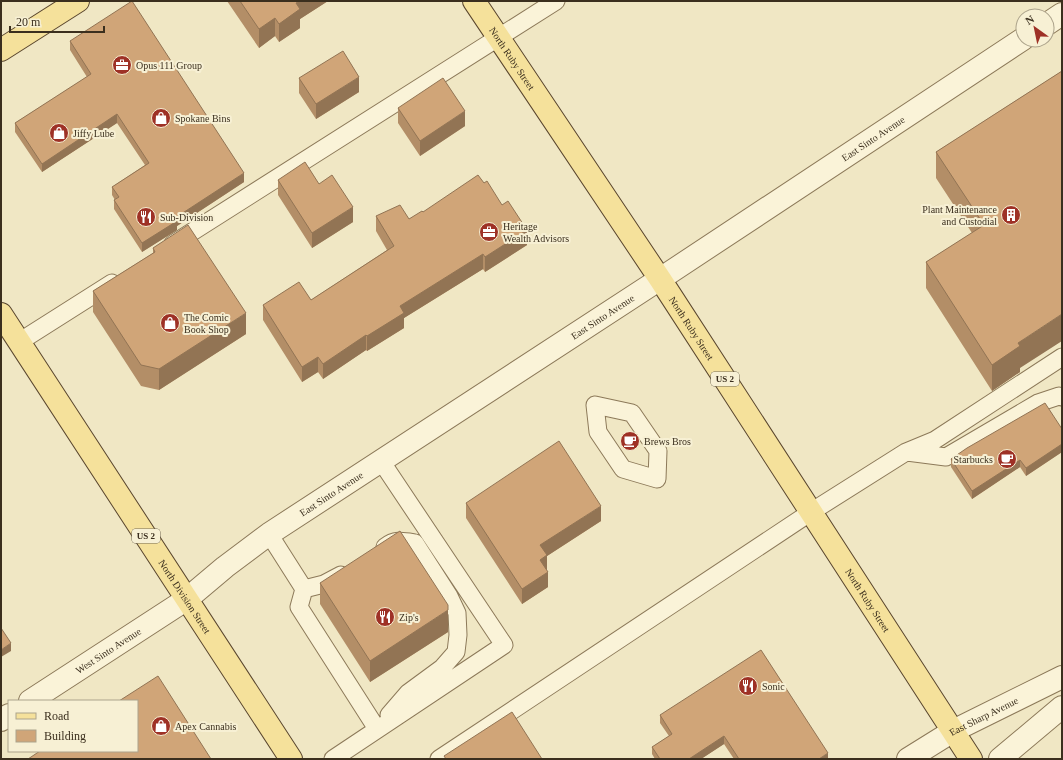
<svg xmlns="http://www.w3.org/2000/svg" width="1063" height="760" viewBox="0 0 1063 760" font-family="Georgia,serif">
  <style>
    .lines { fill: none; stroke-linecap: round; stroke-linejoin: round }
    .service-casing { stroke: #8c7959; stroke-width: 19 }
    .minor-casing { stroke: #8c7959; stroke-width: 24 }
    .tertiary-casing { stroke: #8c7959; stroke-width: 24 }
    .primary-casing { stroke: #5a462e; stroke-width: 24 }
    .service { stroke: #faf3d8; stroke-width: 17 }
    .minor { stroke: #faf3d8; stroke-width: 22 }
    .tertiary { stroke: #faf3d8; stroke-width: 22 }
    .primary { stroke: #f5e19b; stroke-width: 22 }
    .wall { fill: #b38e67 }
    .shaded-wall { fill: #927454 }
    .building { fill: #d0a578; stroke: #927454 }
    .labels { text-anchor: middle; stroke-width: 4; stroke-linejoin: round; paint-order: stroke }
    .shield { fill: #f7f0d4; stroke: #736955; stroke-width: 1 }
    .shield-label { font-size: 9px; font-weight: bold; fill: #3b2f1e }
    .street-label { font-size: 10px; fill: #3b2f1e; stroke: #f7f0d4 }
    .poi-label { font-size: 10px; fill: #3b2f1e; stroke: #f7f0d4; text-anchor: start }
  </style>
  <rect width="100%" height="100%" fill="#f0e7c4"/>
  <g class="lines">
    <defs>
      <path id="service" d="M173 244 556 1
        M19 342 112 283
        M595 405 632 413 658 451 657 479 623 469 598 432Z
        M907 452 946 457 1038 403 1059 396 1062 397
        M269 534 304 589 299 607 377 729
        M385 547C395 539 403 541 415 543L449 596 457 613 458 635 456 652 442 668 408 693 389 715
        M304 589 324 584 341 575
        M333 759 504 645 381 461
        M439 759 811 512 906 452 935 440 1062 357"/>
      <g id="minor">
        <path d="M1047 24 1062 14"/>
        <path id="s1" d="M30 701 187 599 225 567 269 534 660 279 1023 39"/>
        <path d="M1 720 9 715"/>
      </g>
      <g id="tertiary">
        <path id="s2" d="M908 759 953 731 1062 677"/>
        <path d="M1000 759 1062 707"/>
      </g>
      <g id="primary">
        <path id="s3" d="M474 1 660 279 971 759"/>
        <path d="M1 50 78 1"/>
        <path id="s4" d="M1 314 291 759"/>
      </g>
    </defs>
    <!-- service casing -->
    <use href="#service" class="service-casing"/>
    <!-- minor casing -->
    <use href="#minor" class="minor-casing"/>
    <!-- tertiary casing -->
    <use href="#tertiary" class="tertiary-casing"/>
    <!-- primary casing -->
    <use href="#primary" class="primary-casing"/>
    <!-- service -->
    <use href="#service" class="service"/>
    <!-- minor -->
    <use href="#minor" class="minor"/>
    <!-- tertiary -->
    <use href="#tertiary" class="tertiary"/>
    <!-- primary -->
    <use href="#primary" class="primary"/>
  </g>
  <!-- wall -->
  <path class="wall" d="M227 1H328L300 19V28L279 42 275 36 259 48Z
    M70 41 244 182 177 226V230L142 252 114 209V200H115L112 195V187L145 165 117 123 42 172 15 132V123L87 77 70 50Z
    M1062 71 1020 368V372L992 391 926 288V262L972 233 936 178V152Z
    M299 78 359 92 316 119 299 93Z
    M398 108 465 126 420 156 398 123Z
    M278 180 319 184 353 222 312 248 278 195Z
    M484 183 527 245 485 272 483 269 404 318V328L367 351 366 350 323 379 318 372 302 382 263 320V305L311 300 387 250 376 231V216L409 219Z
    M153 248 246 334 159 390 141 386 93 312V291L153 253Z
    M1062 429V452L1026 476 1020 467 972 499 951 467V459Z
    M466 503 601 521 547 556V570L548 587 522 604 466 518Z
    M320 583 448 632 370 682 320 604Z
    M660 715 828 759H734L724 744 701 759H655L652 754V747L669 736 660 723Z
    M1061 746H1062V759H1061Z"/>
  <!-- shaded-wall -->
  <path class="shaded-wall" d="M300 1H328L300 19V28L279 42V24L296 3Z
    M275 18V36L259 48V29Z
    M359 77V92L316 119V104Z
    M465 111V126L420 156V141Z
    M117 114V123L42 172V164Z
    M244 173V182L177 226V230L142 252V243L175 218Z
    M353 207V222L312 248V233Z
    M527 230V245L485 272V257Z
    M483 254V269L404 318V328L367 351V336L400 306Z
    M246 313V334L159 390V369Z
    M1062 314V341L1020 368V372L992 391V365L1018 343Z
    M366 335V350L323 379V364Z
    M318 357V372L302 382V367Z
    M1062 444V452L1026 476V468Z
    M1020 460V467L972 499V491Z
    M601 506V521L547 556V570L540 575V545Z
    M548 572V587L522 604V589Z
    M448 610V632L370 682V661Z
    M11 643V651L1 657V650Z
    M724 736V744L701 759H689Z
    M828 753V759H819Z"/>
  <!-- building -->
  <path class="building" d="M132 1 244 173 175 218 177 221 142 243 114 200 119 197 112 187 149 163 117 114 42 164 15 123 91 74 70 41Z
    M240 1H300L296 3 300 9 279 24 275 18 259 29Z
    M343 51 359 77 316 104 299 78Z
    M1062 71V314L1018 343 1020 346 992 365 926 262 984 225 936 152Z
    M443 78 465 111 420 141 398 108Z
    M305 162 319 184 332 175 353 207 312 233 278 180Z
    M478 175 484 183 487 181 502 205 508 201 527 230 485 257 483 254 400 306 404 313 367 336 366 335 323 364 318 357 302 367 263 305 299 282 311 300 394 246 376 216 400 205 409 219 422 211 423 212Z
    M188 225 246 313 159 369 141 365 93 291 155 252 153 248Z
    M1045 403 1062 429V444L1026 468 1020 460 972 491 951 459 967 448Z
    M559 441 601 506 540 545 547 555 540 560 548 572 522 589 466 503Z
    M400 531 448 605V610L370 661 320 583Z
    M1 628 11 643 1 650Z
    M761 650 828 753 819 759H739L724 736 689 759H660L652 747 672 734 660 715Z
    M158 676 211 759H28L40 751H137V701H119Z
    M512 712 542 759H446L444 756Z"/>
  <!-- icons -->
  <defs>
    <symbol id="office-disc" viewBox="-11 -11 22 22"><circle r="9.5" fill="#9e3126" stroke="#f7f0d4"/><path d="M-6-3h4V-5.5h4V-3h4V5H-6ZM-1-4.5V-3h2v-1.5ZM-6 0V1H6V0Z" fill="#fff"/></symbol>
    <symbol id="shop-disc" viewBox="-11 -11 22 22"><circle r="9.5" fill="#9e3126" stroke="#f7f0d4"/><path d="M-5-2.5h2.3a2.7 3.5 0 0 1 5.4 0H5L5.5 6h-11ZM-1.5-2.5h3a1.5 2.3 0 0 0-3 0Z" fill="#fff"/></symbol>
    <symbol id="building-disc" viewBox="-11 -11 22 22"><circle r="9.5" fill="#9e3126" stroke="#f7f0d4"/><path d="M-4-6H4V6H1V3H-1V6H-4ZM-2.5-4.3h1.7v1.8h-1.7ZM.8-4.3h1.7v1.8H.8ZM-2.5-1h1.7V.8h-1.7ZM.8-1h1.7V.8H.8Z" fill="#fff"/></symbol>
    <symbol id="restaurant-disc" viewBox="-11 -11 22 22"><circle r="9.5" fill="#9e3126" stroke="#f7f0d4"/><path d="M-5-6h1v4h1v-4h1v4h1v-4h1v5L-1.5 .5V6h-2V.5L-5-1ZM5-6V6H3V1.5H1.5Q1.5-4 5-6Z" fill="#fff"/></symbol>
    <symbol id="cafe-disc" viewBox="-11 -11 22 22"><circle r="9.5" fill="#9e3126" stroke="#f7f0d4"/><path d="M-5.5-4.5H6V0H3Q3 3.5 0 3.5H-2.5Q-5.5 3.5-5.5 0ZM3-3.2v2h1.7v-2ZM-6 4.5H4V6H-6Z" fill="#fff"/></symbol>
  </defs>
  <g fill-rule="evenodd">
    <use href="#office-disc" x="111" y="54" width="22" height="22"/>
    <use href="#shop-disc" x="150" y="107" width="22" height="22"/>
    <use href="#shop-disc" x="48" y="122" width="22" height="22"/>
    <use href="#building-disc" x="1000" y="204" width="22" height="22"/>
    <use href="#restaurant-disc" x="135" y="206" width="22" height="22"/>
    <use href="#office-disc" x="478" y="221" width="22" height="22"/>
    <use href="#shop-disc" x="159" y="312" width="22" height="22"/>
    <use href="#cafe-disc" x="619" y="430" width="22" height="22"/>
    <use href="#cafe-disc" x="996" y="448" width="22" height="22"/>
    <use href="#restaurant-disc" x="374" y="606" width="22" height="22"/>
    <use href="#restaurant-disc" x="737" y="675" width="22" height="22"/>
    <use href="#shop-disc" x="150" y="715" width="22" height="22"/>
  </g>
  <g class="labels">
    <!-- shield labels -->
    <g class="shield">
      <rect x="711" y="372" width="28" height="14" rx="3"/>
      <rect x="132" y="529" width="28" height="14" rx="3"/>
    </g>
    <g class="shield-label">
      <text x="725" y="382">US 2</text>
      <text x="146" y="539">US 2</text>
    </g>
    <!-- street labels -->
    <g class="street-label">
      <text dy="4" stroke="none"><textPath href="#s3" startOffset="69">North Ruby Street</textPath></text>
      <text dy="4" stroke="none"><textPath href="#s1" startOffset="1014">East Sinto Avenue</textPath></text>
      <text dy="4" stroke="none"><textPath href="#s1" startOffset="690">East Sinto Avenue</textPath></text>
      <text dy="4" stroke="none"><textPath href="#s3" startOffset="393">North Ruby Street</textPath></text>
      <text dy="4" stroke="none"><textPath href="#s1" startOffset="366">East Sinto Avenue</textPath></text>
      <text dy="4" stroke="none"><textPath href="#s4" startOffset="337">North Division Street</textPath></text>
      <text dy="4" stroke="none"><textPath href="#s3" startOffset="717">North Ruby Street</textPath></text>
      <text dy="4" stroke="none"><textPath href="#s1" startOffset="93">West Sinto Avenue</textPath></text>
      <text dy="4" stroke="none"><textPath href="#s2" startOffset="87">East Sharp Avenue</textPath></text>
    </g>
    <!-- poi labels -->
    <g class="poi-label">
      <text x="136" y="69">Opus 111 Group</text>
      <text x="175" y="122">Spokane Bins</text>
      <text x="73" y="137">Jiffy Lube</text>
      <text x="997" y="213" text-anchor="end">Plant Maintenance<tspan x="997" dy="12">and Custodial</tspan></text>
      <text x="160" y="221">Sub-Division</text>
      <text x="503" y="230">Heritage<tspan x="503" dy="12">Wealth Advisors</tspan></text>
      <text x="184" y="321">The Comic<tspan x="184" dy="12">Book Shop</tspan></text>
      <text x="644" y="445">Brews Bros</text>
      <text x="993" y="463" text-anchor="end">Starbucks</text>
      <text x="399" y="621">Zip's</text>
      <text x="762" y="690">Sonic</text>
      <text x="175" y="730">Apex Cannabis</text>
    </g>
  </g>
  <!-- border -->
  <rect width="1063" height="760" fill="none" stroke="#3b2f1e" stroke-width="4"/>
  <!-- legend -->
  <rect x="8" y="700" width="130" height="52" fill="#f7f0d4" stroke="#aca38b"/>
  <rect x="16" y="713" width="20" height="6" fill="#f5e19b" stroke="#aca38b"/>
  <text x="44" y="720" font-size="12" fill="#3b2f1e">Road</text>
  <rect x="16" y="730" width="20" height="12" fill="#d0a578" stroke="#aca38b"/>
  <text x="44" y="740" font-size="12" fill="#3b2f1e">Building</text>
  <!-- north arrow -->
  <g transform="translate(1035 28) rotate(327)"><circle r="19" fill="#f7f0d4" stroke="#aca38b"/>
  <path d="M0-3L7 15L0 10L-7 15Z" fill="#9e3126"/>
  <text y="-6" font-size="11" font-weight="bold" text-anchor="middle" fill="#3b2f1e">N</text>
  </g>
  <!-- scale -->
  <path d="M10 26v6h94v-6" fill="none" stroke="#3b2f1e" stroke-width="2"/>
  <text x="16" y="26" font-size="12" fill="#3b2f1e" stroke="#f7f0d4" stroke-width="3" paint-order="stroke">20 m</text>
</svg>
